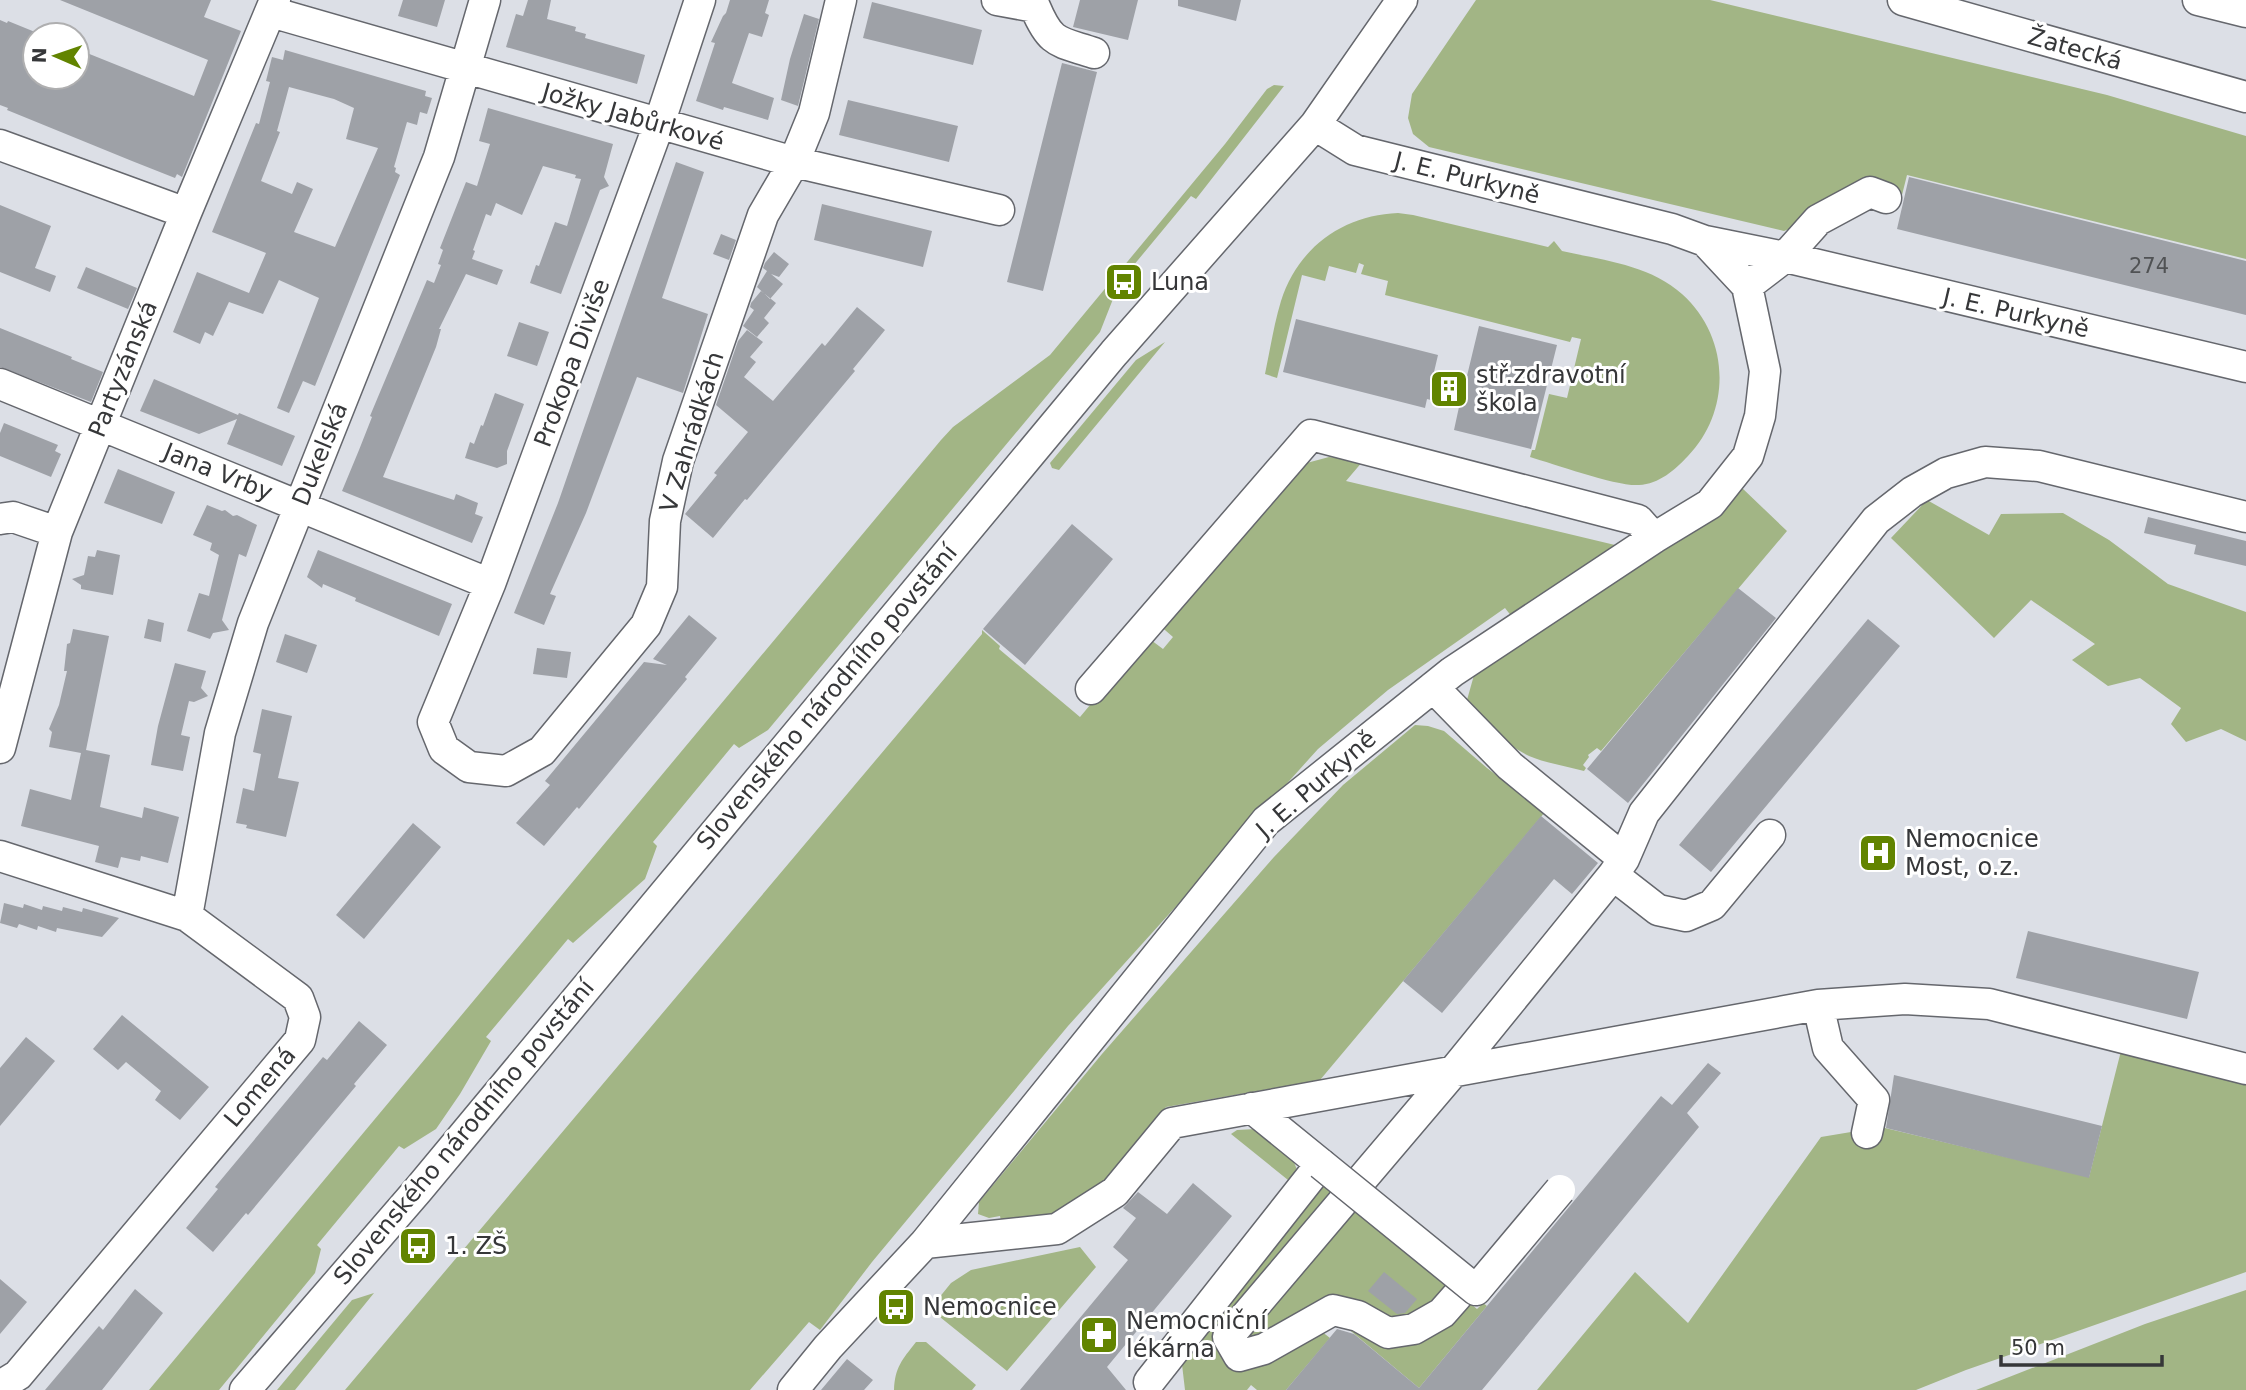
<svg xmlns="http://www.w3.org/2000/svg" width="2246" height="1390" viewBox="0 0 2246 1390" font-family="'DejaVu Sans',sans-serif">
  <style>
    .green { fill: #a2b585 }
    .building { fill: #9ea1a7; fill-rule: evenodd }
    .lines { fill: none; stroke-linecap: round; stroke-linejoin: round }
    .minor-casing { stroke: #65676d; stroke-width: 33 }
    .minor { stroke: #fff; stroke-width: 30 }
    .minor-bridge-casing { stroke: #65676d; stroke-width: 33; stroke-linecap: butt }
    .minor-bridge { stroke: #fff; stroke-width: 30 }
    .labels { text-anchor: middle; stroke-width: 6; stroke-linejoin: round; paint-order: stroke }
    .number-label { font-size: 21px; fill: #505254 }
    .street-label { font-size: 24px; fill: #363739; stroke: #fff }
    .poi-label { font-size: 24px; fill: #363739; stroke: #fff; text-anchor: start }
  </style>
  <rect width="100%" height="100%" fill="#dcdfe6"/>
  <!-- green -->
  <path class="green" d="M1476 0H1710L2107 95 2246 136V259L1907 175 1902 195 1886 189 1784 231 1429 147 1413 134 1408 118 1412 94Z
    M1274 85 1284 86 1196 199 1191 196 1109 295 1113 299 1100 332 768 730 739 748 734 744 653 842 657 846 645 879 573 943 568 939 486 1037 491 1041 460 1094 436 1129 404 1149 399 1146 317 1245 321 1249 315 1273 219 1390H149L941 440 953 427 1050 355 1225 144 1267 89Z
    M1398 213 1413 215 1548 247 1554 241 1562 251C1602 260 1650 265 1682 294 1730 337 1732 410 1688 456 1675 470 1659 484 1639 485 1618 487 1554 464 1530 457L1532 450H1535L1549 394 1567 398 1581 339 1572 337 1570 342 1385 295 1388 281 1361 274 1364 265 1359 263 1356 273 1329 266 1325 281 1302 275 1277 378 1265 374C1270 350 1274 324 1281 301 1298 247 1344 215 1398 213Z
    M1165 342 1059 470 1052 468 1050 463 1136 360Z
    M1329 457 1363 461 1346 481 1615 545 1608 554 1512 617 1505 608 1388 690 1318 749 1068 1026 872 1262 820 1330 809 1322 750 1390H345L982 634V630L1000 646 999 649 1080 717 1147 637 1163 649 1173 637 1158 624 1303 464Z
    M1741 487 1787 531 1601 751 1597 748 1588 755 1589 757 1583 765 1586 768 1584 771C1566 766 1545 763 1529 756 1504 744 1483 722 1467 700L1476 668Z
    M1927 500 1989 535 2001 514 2063 513 2109 540 2168 584 2246 612V741L2221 729 2186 742 2171 724 2181 708 2140 678 2108 686 2072 660 2095 644 2031 600 1994 638 1891 538Z
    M1415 725 1428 726 1444 731 1487 768 1545 812 1320 1080 1166 1107 1101 1185 1062 1214 1002 1226 1000 1216 989 1218 978 1214 979 1202 1102 1054 1274 857 1343 785Z
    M2122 1047 2246 1080V1272L1966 1370 1916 1390H1537L1635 1272 1688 1323 1821 1137 1881 1127 2089 1177Z
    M1256 1129 1290 1153 1298 1172 1293 1184 1231 1134 1237 1130Z
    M1326 1186 1331 1187 1477 1309 1483 1303 1487 1306 1419 1388 1334 1317 1321 1331 1330 1338 1286 1390H1257L1251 1385 1247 1390H1185L1181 1356 1321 1188Z
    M1080 1247 1096 1267 1007 1371 930 1309 951 1283 971 1270Z
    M2246 1290V1390H1976L2145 1324Z
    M374 1293 295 1390H277L352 1300Z
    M916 1342H926L976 1385 972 1390H894C895 1367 902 1360 916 1342Z"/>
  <!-- building -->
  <path class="building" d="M60 0H211L204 17 241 31 182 177 177 174 175 178 132 161 7 110 8 108 0 105V20L7 23 8 21 35 32V77H77V52L82 54V51L194 96 208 60Z
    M403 0H445L437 27 398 16Z
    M528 0H551L547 19 576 27 575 31 586 34 585 38 645 55 637 84 506 47 516 14 523 16Z
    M730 0H769L765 13 769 15 762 37 749 33 732 83 774 98 768 120 724 107 723 110 696 101 715 43 711 42 723 16 726 13Z
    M1080 0H1138L1128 40 1073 27Z
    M1178 0H1241L1236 21 1178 6Z
    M872 2 982 30 973 65 863 38Z
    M804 14 819 19 798 106 781 100 790 59Z
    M285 50 426 91 425 96 432 98 427 114 420 112 417 125 407 122 394 167 396 168 395 172 400 175 315 386 303 381 289 413 277 408 319 298 279 280 263 314 229 302 213 336 205 332 200 344 173 332 197 272 249 293 266 253 212 232 256 123 259 124 270 82 266 81 272 57 283 60ZM289 87 334 99 354 108 346 139 378 148 335 247 294 232 313 189 297 182 292 194 261 181 280 132 277 131Z
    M1062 63 1097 72 1043 291 1007 282Z
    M848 100 958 126 949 162 839 135Z
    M488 108 613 144 604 177 609 186 600 190 561 294 530 283 536 265 539 266 555 222 567 226 581 179 575 178 576 175 543 166 522 215 496 203 491 216 486 214 473 250 475 251 472 259 503 270 497 285 466 274 439 329H441L436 347 383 477 454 500 456 494 478 503 475 514 483 517 472 543 342 491 359 450 372 417 370 416 427 280 434 283 441 265 438 264 443 250 440 248 466 182 477 186 490 144 479 141Z
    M676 162 704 172 662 298 708 314 683 393 637 377 586 513 550 594 556 596 544 625 514 613 558 503Z
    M1909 177 2246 261V315L1897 229Z
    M822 204 932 231 923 267 814 240Z
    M0 205 51 226 35 268 56 276 50 292 0 272Z
    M721 234 736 240 729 260 713 254Z
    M774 252 789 264 779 277 771 274 783 284 770 299 757 287 767 271 763 268 765 263Z
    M86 267 137 288 128 309 77 288Z
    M761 291 776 303 764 318 769 323 757 337 743 326 754 310 750 307 751 303Z
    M857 307 885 330 853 369 855 371 747 500 745 499 713 538 685 514 717 475 714 473 748 432 716 405 738 341 747 330 763 342 750 357 756 362 744 377 773 401 822 343 825 346Z
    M1296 319 1438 355 1434 372 1466 380 1479 326 1557 345 1531 449 1454 430 1459 407 1427 399 1425 408 1283 372Z
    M519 322 549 332 537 366 507 356Z
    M0 328 72 357 71 359 103 372 91 402 0 367Z
    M154 379 238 415 239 413 295 436 282 466 227 444 237 419 199 434 140 411Z
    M495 393 524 404 507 451V464L497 468 465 458 470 442 474 444 481 425 483 426Z
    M4 423 58 445 55 451 61 454 51 477 0 456V433Z
    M118 469 175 492 162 524 104 503Z
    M207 505 222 511 225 510 233 516 237 515 257 525 246 557 239 554 222 620 229 630 213 633 210 639 187 631 199 593 209 596 219 555 210 550 212 543 193 535Z
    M2148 517 2246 541V566L2194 554 2196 545 2144 533Z
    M1072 524 1113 559 1025 665 983 629Z
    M97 550 120 555 113 595 81 589V585L72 579 84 575 88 556 95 557Z
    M318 550 452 604 439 636 355 601 356 598 323 584 322 588 307 577Z
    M1738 588 1776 618 1628 803 1587 769Z
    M689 615 717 638 685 677 687 679 579 809 577 807 544 846 516 823 550 785 545 781 644 662 667 665 653 659Z
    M148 619 164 623 161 642 144 638Z
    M1868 619 1900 646 1711 872 1679 845Z
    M73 629 109 636 86 750 110 755 100 807 142 818 144 807 179 817 168 863 141 856 140 861 121 857 118 868 95 862 99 846 21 826 30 789 71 800 81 753 49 747 52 732 49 729 59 705 67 671H64L67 644 70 643Z
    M285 634 317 645 307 673 276 662Z
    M537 648 571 652 567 678 533 674Z
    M175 663 206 671 201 688 208 696 194 702 189 701 181 735 190 737 183 771 151 765 158 726Z
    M262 709 292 716 278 778 299 782 286 837 246 828 247 825 236 823 243 788 254 791 261 754 253 752Z
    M1541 816 1598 863 1572 894 1554 879 1442 1013 1403 981Z
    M413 823 441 847 364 939 336 915Z
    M4 903 23 908 24 904 42 910 43 906 62 911 63 907 82 912 83 908 119 918 102 937 57 928 56 932 38 926 37 930 19 924 17 928 0 923Z
    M2028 931 2199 972 2187 1019 2016 978Z
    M122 1015 209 1087 180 1120 155 1100 161 1091 126 1062 118 1070 93 1049Z
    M359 1021 387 1045 354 1084 356 1086 248 1215 246 1213 213 1252 186 1228 218 1189 215 1187 323 1057 327 1060Z
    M26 1037 55 1061 0 1126V1068Z
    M1708 1063 1721 1073 1687 1113 1699 1127 1482 1390H1286L1337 1329 1354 1334 1419 1388 1661 1096 1672 1105Z
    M1894 1075 2102 1126 2089 1178 1886 1128Z
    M1193 1183 1232 1216 1107 1367 1126 1390H1020L1128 1260 1113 1247 1136 1218 1123 1208 1138 1192 1167 1214Z
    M1384 1272 1417 1299 1405 1313 1397 1314 1368 1291Z
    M0 1279 27 1302 0 1334Z
    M135 1289 163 1313 102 1390H45L99 1326 103 1330Z
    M847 1359 873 1380 864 1390H821Z"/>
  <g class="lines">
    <defs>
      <path id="minor" d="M700 0 659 124 490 584 433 722 444 749 469 767 506 771 542 751 646 625 662 587 665 521 678 461 763 215 794 162 814 113 841 0
        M997 0 1035 7C1051 45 1058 41 1094 53
        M1903 0 2246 97
        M2198 0 2246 12
        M271 12 794 162 999 210
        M0 145 186 213
        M1705 241 1785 257 1818 220 1870 192 1886 198
        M1747 286 1785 257 2246 367
        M0 384 490 584
        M0 519 13 517 57 532
        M1433 687 1510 766 1624 859
        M1091 689 1311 435 1638 520 1654 538
        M0 748 57 532 186 213 275 0
        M0 856 187 916 298 998 305 1017 300 1040 18 1375 0 1386
        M1613 875 1658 910 1686 916 1712 905 1770 835
        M187 916 220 733 253 623 439 157 485 0
        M1818 1005 1828 1048 1874 1100 1867 1133
        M925 1243 1057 1229 1115 1192 1172 1123 1818 1005 1905 999 1989 1004 2246 1069
        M1457 1296 1442 1313 1414 1329 1388 1333 1358 1316 1333 1310 1264 1349 1239 1356 1228 1337 1453 1072 1613 875 1624 859 1644 813 1876 520 1912 492 1946 473 1985 462 2039 466 2246 517
        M1149 1382 1321 1164 1252 1108
        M245 1390 418 1190 1114 353 1315 125 1402 0
        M793 1390 828 1347 925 1243 1266 821 1452 672 1654 538 1710 504 1748 456 1760 416 1765 371 1747 286 1705 241 1672 229 1355 150 1315 125"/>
    </defs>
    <!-- minor casing -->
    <use href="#minor" class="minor-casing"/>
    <!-- minor -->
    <use href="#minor" class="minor"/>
    <defs>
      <path id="minor-bridge" d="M1321 1164 1476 1290 1560 1190"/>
    </defs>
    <!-- minor-bridge casing -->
    <use href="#minor-bridge" class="minor-bridge-casing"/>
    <!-- minor-bridge -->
    <use href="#minor-bridge" class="minor-bridge"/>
  </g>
  <!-- icons -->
  <defs>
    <symbol id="bus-square" viewBox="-11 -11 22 22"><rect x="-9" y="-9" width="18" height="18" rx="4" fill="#628400" stroke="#fff"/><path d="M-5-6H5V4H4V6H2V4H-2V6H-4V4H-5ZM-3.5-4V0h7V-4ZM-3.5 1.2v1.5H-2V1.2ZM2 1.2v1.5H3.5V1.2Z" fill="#fff"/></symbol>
    <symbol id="building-square" viewBox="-11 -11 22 22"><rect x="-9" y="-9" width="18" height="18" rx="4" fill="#628400" stroke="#fff"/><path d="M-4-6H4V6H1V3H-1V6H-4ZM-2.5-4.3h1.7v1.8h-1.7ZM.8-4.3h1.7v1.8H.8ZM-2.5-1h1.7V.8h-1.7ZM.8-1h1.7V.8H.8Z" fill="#fff"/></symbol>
    <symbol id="hospital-square" viewBox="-11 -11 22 22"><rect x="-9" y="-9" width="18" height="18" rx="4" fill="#628400" stroke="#fff"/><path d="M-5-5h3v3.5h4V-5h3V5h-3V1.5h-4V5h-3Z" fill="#fff"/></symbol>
    <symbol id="pharmacy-square" viewBox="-11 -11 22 22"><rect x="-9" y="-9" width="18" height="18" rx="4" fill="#628400" stroke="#fff"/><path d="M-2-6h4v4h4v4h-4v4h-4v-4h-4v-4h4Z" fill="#fff"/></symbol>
  </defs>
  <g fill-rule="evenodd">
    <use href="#bus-square" x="1102" y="260" width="44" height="44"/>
    <use href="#building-square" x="1427" y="367" width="44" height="44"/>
    <use href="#hospital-square" x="1856" y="831" width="44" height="44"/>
    <use href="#bus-square" x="396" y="1224" width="44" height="44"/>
    <use href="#bus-square" x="874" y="1285" width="44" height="44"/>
    <use href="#pharmacy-square" x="1077" y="1313" width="44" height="44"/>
  </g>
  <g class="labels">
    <!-- number labels -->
    <g class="number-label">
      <text x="2149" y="273">274</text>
    </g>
    <!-- street labels -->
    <g class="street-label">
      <text transform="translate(2075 49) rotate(16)" y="8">Žatecká</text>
      <text transform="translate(633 117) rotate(16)" y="8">Jožky Jabůrkové</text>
      <text transform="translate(1467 178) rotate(14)" y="8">J. E. Purkyně</text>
      <text transform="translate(2016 313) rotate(13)" y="8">J. E. Purkyně</text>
      <text transform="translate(572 363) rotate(-70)" y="8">Prokopa Diviše</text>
      <text transform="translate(123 369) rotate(-68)" y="8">Partyzánská</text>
      <text transform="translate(692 432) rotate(-73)" y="8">V Zahrádkách</text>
      <text transform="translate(320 454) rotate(-68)" y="8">Dukelská</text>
      <text transform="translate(218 472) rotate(22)" y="8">Jana Vrby</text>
      <text transform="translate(827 697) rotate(-50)" y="8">Slovenského národního povstání</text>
      <text transform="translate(1316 784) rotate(-41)" y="8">J. E. Purkyně</text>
      <text transform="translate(260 1087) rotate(-50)" y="8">Lomená</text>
      <text transform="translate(464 1132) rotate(-50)" y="8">Slovenského národního povstání</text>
    </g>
    <!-- poi labels -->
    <g class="poi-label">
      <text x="1151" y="290">Luna</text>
      <text x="1476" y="383">stř.zdravotní<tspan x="1476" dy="28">škola</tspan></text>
      <text x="1905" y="847">Nemocnice<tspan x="1905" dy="28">Most, o.z.</tspan></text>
      <text x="445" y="1254">1. ZŠ</text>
      <text x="923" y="1315">Nemocnice</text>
      <text x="1126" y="1329">Nemocniční<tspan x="1126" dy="28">lékárna</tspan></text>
    </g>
  </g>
  <!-- north arrow -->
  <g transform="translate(56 56) rotate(272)"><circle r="33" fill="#ffffff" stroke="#afafb0" stroke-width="2"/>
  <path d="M0-5L12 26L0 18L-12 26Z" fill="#628400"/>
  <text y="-10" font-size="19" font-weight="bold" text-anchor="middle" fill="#363739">N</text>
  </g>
  <!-- scale -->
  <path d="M2001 1355v10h161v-10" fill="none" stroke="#363739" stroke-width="3.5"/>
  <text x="2011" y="1355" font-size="21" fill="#363739" stroke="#ffffff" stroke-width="5" paint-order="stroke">50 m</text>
</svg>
